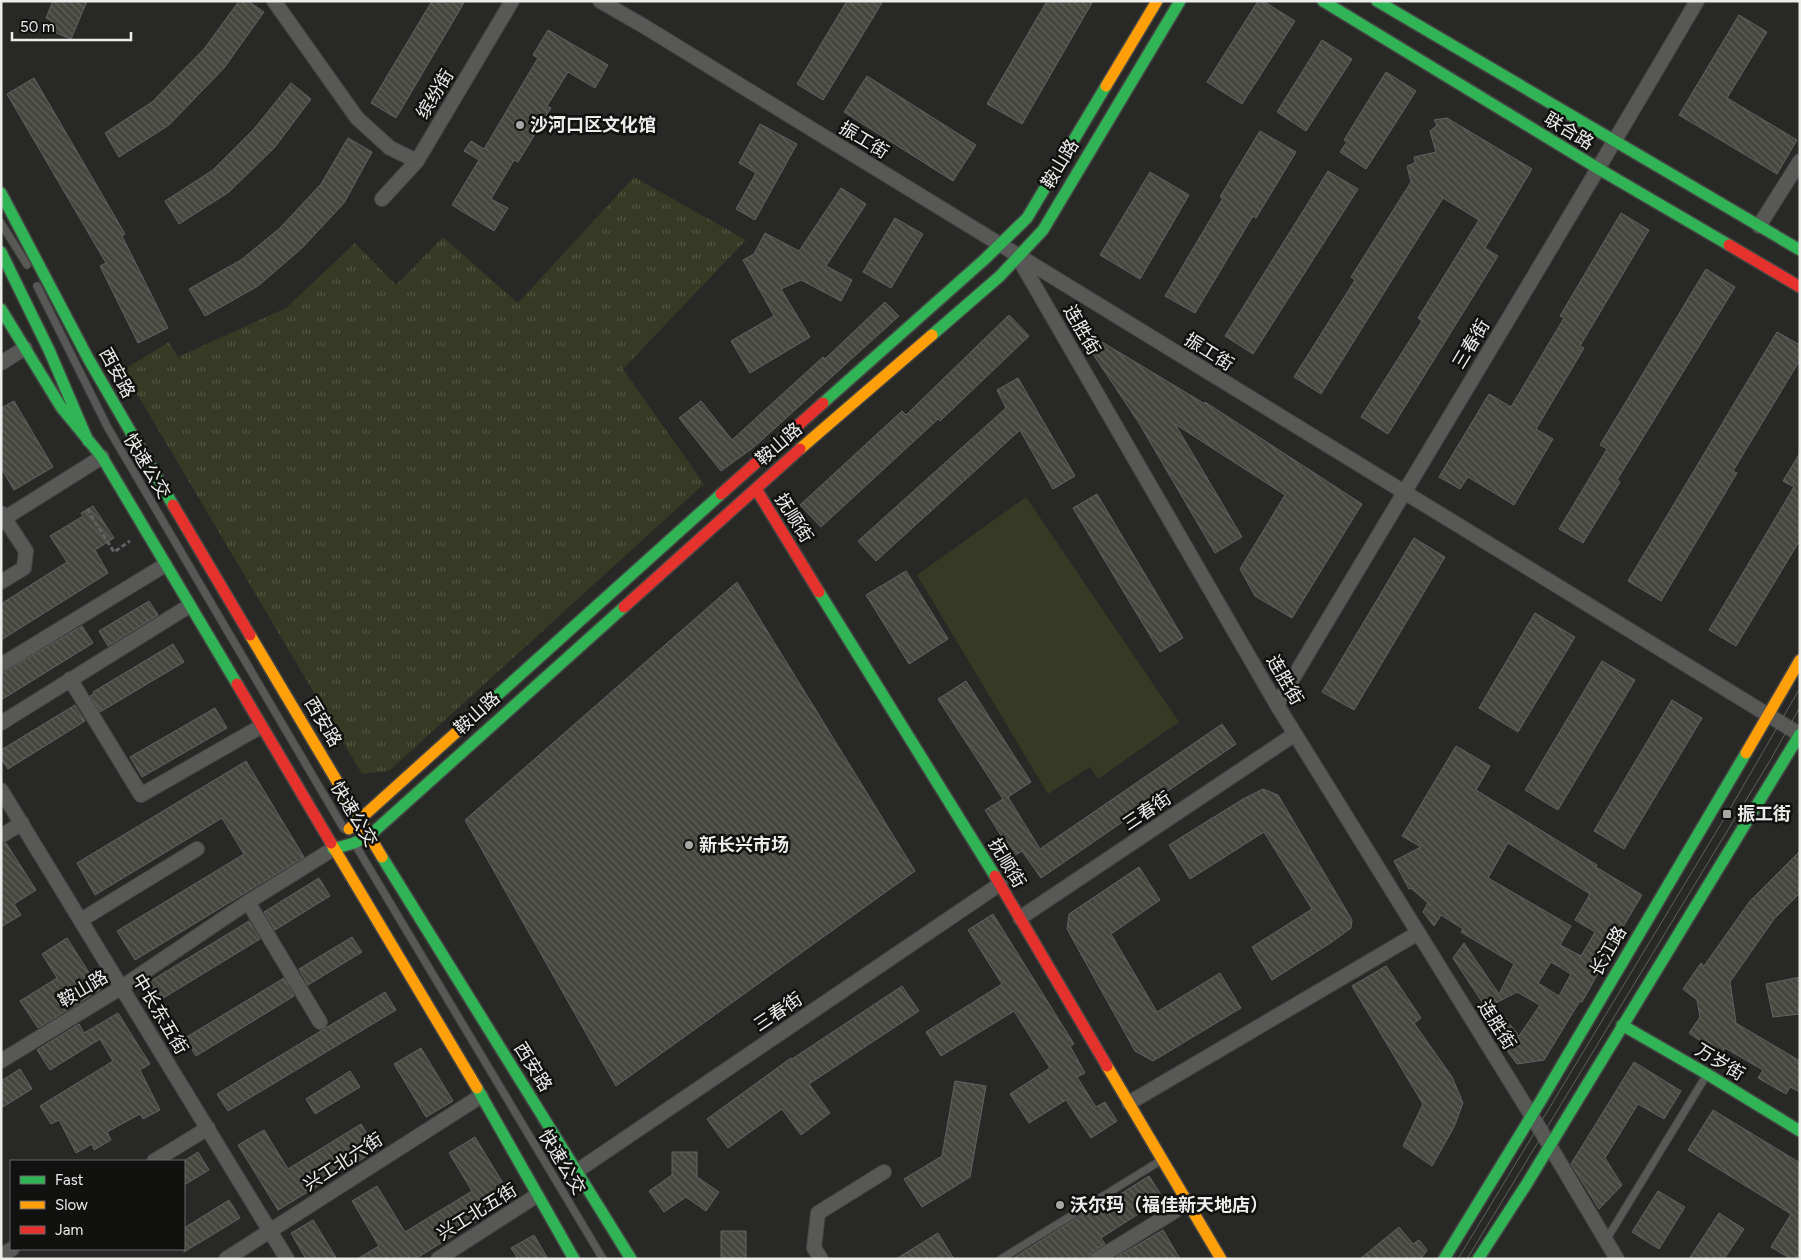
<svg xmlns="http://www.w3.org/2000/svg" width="1801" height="1260" viewBox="0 0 1801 1260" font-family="Figtree,'Noto Sans SC',sans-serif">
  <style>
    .grass { fill: url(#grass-tufts) }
    .park { fill: #363923 }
    .building { fill: url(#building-back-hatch); stroke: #626261; fill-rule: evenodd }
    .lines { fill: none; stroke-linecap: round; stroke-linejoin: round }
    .lane-casing { stroke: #454544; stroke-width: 9 }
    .street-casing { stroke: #454544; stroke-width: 16 }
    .fast-casing { stroke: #454544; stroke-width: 14 }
    .slow-casing { stroke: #454544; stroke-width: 14 }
    .jam-casing { stroke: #454544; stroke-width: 14 }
    .path { stroke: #616161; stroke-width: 3; stroke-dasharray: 5 2.5; stroke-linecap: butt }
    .lane { stroke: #585857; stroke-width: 7 }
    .street { stroke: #585857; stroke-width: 14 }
    .fast { stroke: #30b455; stroke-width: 11 }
    .slow { stroke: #ff9f0a; stroke-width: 11 }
    .jam { stroke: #e5322d; stroke-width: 11 }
    .tram { stroke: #5f5f5e; stroke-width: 1 }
    .poi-dot { fill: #a7a7a6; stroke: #111110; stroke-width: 2 }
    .labels { text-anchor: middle; stroke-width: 5; stroke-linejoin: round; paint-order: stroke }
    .street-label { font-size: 18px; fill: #ececeb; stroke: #111110 }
    .poi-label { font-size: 18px; font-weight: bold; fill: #ececeb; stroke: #111110; text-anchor: start }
  </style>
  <defs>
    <pattern id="grass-tufts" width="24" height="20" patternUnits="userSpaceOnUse" patternTransform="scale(1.25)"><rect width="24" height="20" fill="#363923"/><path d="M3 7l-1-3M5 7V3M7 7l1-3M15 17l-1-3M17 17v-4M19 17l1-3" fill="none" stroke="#535643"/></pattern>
    <pattern id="building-back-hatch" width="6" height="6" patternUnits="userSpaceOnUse" patternTransform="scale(1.25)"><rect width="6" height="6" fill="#45463e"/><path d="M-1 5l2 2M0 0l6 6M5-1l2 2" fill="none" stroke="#60615a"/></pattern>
  </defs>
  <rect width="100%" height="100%" fill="#282827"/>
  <!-- grass -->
  <path class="grass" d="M634 177 746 240 623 369 704 484 389 771 362 774 123 370 169 342 178 357 286 308 355 243 396 285 443 237 518 303Z"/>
  <!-- park -->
  <path class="park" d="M1026 497 1179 722 1098 779 1090 767 1048 794 917 575Z"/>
  <!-- building -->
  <path class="building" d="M53 1H87L71 39 49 30 52 21 46 18Z
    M239 1H248L264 12 224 68 169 125 119 157 105 133 152 102 204 49Z
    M432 1H465L396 118 371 103Z
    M847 1H883L823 100 797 84Z
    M1047 1H1093L1022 124 987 104Z
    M1258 1H1263L1295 21 1242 104 1207 82Z
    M1739 15 1767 32 1727 98 1797 140 1777 174 1679 115Z
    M548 30 608 65 595 88 568 72 547 106 551 108 518 162 514 160 491 199 508 208 494 231 452 205 479 160 464 151 471 141 484 149 538 58 533 55Z
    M1322 40 1352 59 1306 131 1277 112Z
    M1386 72 1416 91 1366 169 1340 152 1347 142 1344 140Z
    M867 76 976 145 953 181 844 112Z
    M34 78 125 234 122 236 168 328 138 343 100 266 106 263 7 94Z
    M291 83 311 99 275 147 229 192 179 224 165 201 213 170 254 129Z
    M1447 118 1532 169 1485 248 1498 256 1388 434 1361 417 1422 321 1418 318 1479 220 1443 198 1321 394 1294 377 1355 280 1351 277 1411 182 1407 166 1415 163 1414 157 1436 152 1430 131 1437 125 1434 120Z
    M760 124 797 144 755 220 736 209 756 173 739 163Z
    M1260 131 1296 152 1256 218 1253 216 1195 313 1165 296 1223 198 1220 197Z
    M348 138 372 152 344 203 302 248 258 286 205 316 189 289 241 260 280 228 321 184Z
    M1328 171 1358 189 1253 354 1225 336Z
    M1150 172 1189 195 1140 279 1100 255Z
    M841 188 866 204 826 266 852 280 841 301 801 280 781 289 810 337 750 373 731 341 774 316 743 260 754 254 765 233 799 251Z
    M1621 213 1649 230 1580 346 1584 348 1536 429 1553 439 1514 505 1468 477 1460 489 1439 477 1489 394 1511 407 1564 318 1560 316Z
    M895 218 923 234 891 288 863 272Z
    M1706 269 1735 287 1617 480 1620 482 1583 543 1559 529 1607 449 1600 445Z
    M885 302 899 316 754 447 721 471 679 418 701 401 732 440 823 357 825 359Z
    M1009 315 1029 336 940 421 938 419 821 527 800 505 902 411 906 415Z
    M1777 332 1800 345V360L1733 471 1737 473 1661 601 1628 581Z
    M1092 336 1205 404V402L1362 504 1292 618 1255 596 1240 569 1285 495 1175 424 1242 537 1215 553 1139 423 1087 345Z
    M1018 378 1075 476 1053 489 1020 430 876 561 858 541 1006 408 997 390Z
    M14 401 53 467 14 490 1 468V408Z
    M1800 453V540L1736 646 1709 630 1794 487 1783 481Z
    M1097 494 1183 638 1160 652 1073 508Z
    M93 506 114 538 95 550 108 573 1 640V604L67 562 50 536 83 516 81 513Z
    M1414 538 1445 557 1354 710 1322 692Z
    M906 571 948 639 909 664 866 595Z
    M737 582 915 871 616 1086 465 820Z
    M149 601 158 615 108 646 99 631Z
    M1535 613 1575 637 1518 732 1479 708Z
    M82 626 93 643 1 700V674Z
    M173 644 184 662 100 712 90 696 94 694 93 692Z
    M1602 661 1635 680 1558 810 1525 790Z
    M966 681 1031 782 1008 797 1040 849 1222 724 1236 744 1041 878 1022 851 1014 856 985 810 1003 799 938 699Z
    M1672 700 1702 718 1624 849 1594 831Z
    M75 705 85 721 8 769 1 759V750Z
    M215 708 227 728 142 777 130 757Z
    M1456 746 1490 766 1476 790 1597 865 1596 867 1642 895 1610 949 1611 950 1582 1002 1580 1001 1544 1060 1517 1064 1487 1023 1501 1013 1519 1036 1540 1005 1517 992 1486 1008 1453 958 1464 943 1499 994 1514 964 1461 932 1463 929 1441 915 1434 926 1423 912 1428 903 1411 888 1409 889 1394 861 1421 847 1402 836ZM1508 843 1590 894 1575 920 1595 932 1581 956 1560 945 1571 926 1488 878ZM1551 962 1571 974 1559 996 1538 983Z
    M246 761 304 857 135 960 117 931 244 854 222 818 95 895 77 863Z
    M1263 789 1278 795 1352 920 1351 928 1332 942 1272 980 1252 947 1312 909 1264 832 1190 879 1169 845 1243 799Z
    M6 843 36 890 14 904 21 915 1 927V845Z
    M1800 851V893L1774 919 1730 982 1736 1022H1734L1800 1061V1092L1790 1087 1786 1094 1758 1078 1763 1070 1725 1048 1721 1055 1689 1033 1700 1017 1697 1000 1683 989 1701 963 1704 966 1750 901Z
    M1139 867 1160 900 1111 934 1157 1012 1220 973 1241 1008 1153 1061 1135 1051 1067 929 1069 914Z
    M319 878 330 896 275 930 264 912Z
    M993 914 1074 1044 1070 1046 1085 1073 1077 1077 1096 1107 1105 1102 1117 1121 1091 1138 1066 1100 1029 1123 1010 1094 1050 1068 1014 1011 941 1056 926 1032 1002 984 968 930Z
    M249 921 260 939 160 1000 149 982Z
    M352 937 362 952 308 985 299 969Z
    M67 938 100 990 38 1028 20 1001 57 978 42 954Z
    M1386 966 1421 1018 1414 1023 1452 1077 1463 1103 1454 1127 1432 1166 1403 1146 1423 1104 1352 986Z
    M1800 977V1014L1773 1017 1766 984Z
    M284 978 294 996 196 1056 185 1038Z
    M902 986 919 1011 809 1084 830 1113 801 1135 782 1109 728 1148 707 1119 791 1058 792 1059Z
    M385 992 396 1010 228 1111 217 1094Z
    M118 1013 150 1064 140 1070 160 1110 143 1119 140 1114 107 1132 111 1140 94 1150 92 1144 76 1153 59 1120 51 1124 40 1106 113 1061 100 1039 50 1070 37 1050 79 1024 84 1033Z
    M421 1048 453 1101 426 1117 394 1064Z
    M1634 1062 1681 1091 1664 1119 1638 1104 1605 1158 1622 1185 1599 1209 1571 1164Z
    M20 1069 32 1089 1 1108V1081Z
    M350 1071 360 1087 315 1114 306 1099Z
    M955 1081 986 1086 970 1177 922 1207 904 1179 942 1156Z
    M1713 1110 1800 1163V1252L1796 1259H1791L1771 1247 1791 1214 1688 1150Z
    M361 1124 377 1150 278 1210 238 1145 264 1130 288 1169Z
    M475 1137 504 1185 483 1198 492 1212 415 1259H357L379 1246 352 1201 377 1186 405 1232 472 1191 449 1153Z
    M198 1152 209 1170 184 1185V1161Z
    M672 1152H697V1177L719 1192 706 1211 686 1197 664 1212 649 1191 672 1175Z
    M1149 1176 1163 1198 1101 1238 1105 1244 1092 1252 1088 1259H1012L1085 1213 1087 1215Z
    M1658 1191 1685 1207 1659 1249 1632 1232Z
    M229 1200 240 1218 184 1252V1228Z
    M1719 1213 1744 1229 1724 1259H1689Z
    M313 1220 337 1259H306L291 1233Z
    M1399 1227 1413 1244 1419 1240 1427 1250 1421 1259H1360Z
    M1163 1230 1180 1259H1114L1120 1255Z
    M721 1231H746V1259H721Z
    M938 1233 954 1259H896Z
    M534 1235 548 1259H518L511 1248Z"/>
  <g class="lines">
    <defs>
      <path id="lane" d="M1 223 27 265
        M37 286 108 428 344 829
        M356 846 603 1259
        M1606 1240 1706 1076
        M1001 1259 1160 1161"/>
      <path id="street" d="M274 1 357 118 390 148 417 161
        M600 1 642 25 1799 734
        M382 199 417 161 512 1
        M1759 226 1800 161
        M1019 259 1277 705 1538 1126 1617 1259
        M1 363 25 348
        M1 513 26 551 24 568 1 582
        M5 518 102 457
        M1 665 165 565
        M70 679 141 795 260 727
        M1277 705C1417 470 1559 237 1697 1
        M1 723 189 606
        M1 790 287 1259
        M1 836 22 823
        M248 902 320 1022
        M1020 918 1295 734
        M81 920 197 849
        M1 1061 122 987 248 902 333 849
        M1129 1103 1418 933
        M154 1161 208 1128
        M577 1171 1000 884
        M1 1255 12 1249
        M226 1259 481 1096
        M438 1259 536 1196
        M821 1259 814 1248 818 1213 884 1172
        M1097 1259 1188 1203"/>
      <path id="fast" d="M1323 1 1599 169 1729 245
        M1377 1 1800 250
        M1 193 89 360 173 505
        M1 252 49 350 88 441
        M1 309 61 407 102 457 237 684
        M932 335 1000 276 1043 230 1180 1
        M823 403 985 259 1027 218 1106 86
        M819 592 995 876
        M491 701 721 494
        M333 849 354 843 369 836 624 607
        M382 857 631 1259
        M1622 1025 1707 1074 1800 1131
        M477 1088 574 1259
        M1444 1259 1540 1102 1746 753
        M1478 1259 1526 1185 1800 734"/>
      <path id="slow" d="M1106 86 1157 1
        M800 449 932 335
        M250 635 382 857
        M1746 753 1800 660
        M349 829 491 701
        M331 843 477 1088
        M1107 1066 1221 1259"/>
      <path id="jam" d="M1729 245 1800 287
        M756 489 819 592
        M721 494 823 403
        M173 505 250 635
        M624 607 800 449
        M237 684 331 843
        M995 876 1107 1066"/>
    </defs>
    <!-- lane casing -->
    <use href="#lane" class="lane-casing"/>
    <!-- street casing -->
    <use href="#street" class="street-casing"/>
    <!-- fast casing -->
    <use href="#fast" class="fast-casing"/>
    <!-- slow casing -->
    <use href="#slow" class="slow-casing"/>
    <!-- jam casing -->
    <use href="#jam" class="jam-casing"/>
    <!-- path -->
    <path class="path" d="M87 509 114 552 130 541"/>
    <!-- lane -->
    <use href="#lane" class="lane"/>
    <!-- street -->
    <use href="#street" class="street"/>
    <!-- fast -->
    <use href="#fast" class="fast"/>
    <!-- slow -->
    <use href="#slow" class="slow"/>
    <!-- jam -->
    <use href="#jam" class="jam"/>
    <!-- tram -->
    <path class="tram" d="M1458 1259 1727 814 1800 688
      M1467 1259 1771 759 1800 707"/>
  </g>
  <!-- markers -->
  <g class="poi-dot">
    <circle cx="520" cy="125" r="5"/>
    <rect x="1722" y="809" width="10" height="10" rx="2.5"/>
    <circle cx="689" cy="845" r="5"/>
    <circle cx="1060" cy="1205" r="5"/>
  </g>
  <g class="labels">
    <!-- street labels -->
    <g class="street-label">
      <text transform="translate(435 94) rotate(-59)" y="6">缤纷街</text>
      <text transform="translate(1569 131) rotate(31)" y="6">联合路</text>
      <text transform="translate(864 140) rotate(31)" y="6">振工街</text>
      <text transform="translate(1060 164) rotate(-59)" y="6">鞍山路</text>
      <text transform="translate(1082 330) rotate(60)" y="6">连胜街</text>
      <text transform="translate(1471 344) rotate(-59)" y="6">三春街</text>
      <text transform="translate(1209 352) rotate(32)" y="6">振工街</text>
      <text transform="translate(117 373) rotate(61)" y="6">西安路</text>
      <text transform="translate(779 444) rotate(-41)" y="6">鞍山路</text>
      <text transform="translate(147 466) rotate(59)" y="6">快速公交</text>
      <text transform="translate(794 518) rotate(58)" y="6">抚顺街</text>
      <text transform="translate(1285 680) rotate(60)" y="6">连胜街</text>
      <text transform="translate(477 713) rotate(-42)" y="6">鞍山路</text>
      <text transform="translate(323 722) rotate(59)" y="6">西安路</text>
      <text transform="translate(1147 811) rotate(-34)" y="6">三春街</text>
      <text transform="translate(354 814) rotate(59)" y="6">快速公交</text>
      <text transform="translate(1007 863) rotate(59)" y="6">抚顺街</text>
      <text transform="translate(1608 951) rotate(-60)" y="6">长江路</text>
      <text transform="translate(83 989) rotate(-31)" y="6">鞍山路</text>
      <text transform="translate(778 1012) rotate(-34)" y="6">三春街</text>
      <text transform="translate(160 1014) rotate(59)" y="6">中长东五街</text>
      <text transform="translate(1497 1025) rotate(58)" y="6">连胜街</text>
      <text transform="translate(1720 1062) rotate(31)" y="6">万岁街</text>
      <text transform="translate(533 1067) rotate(58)" y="6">西安路</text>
      <text transform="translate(343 1162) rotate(-33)" y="6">兴工北六街</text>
      <text transform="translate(562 1162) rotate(59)" y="6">快速公交</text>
      <text transform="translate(477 1212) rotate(-32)" y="6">兴工北五街</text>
    </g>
    <!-- poi labels -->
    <g class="poi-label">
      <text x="530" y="131">沙河口区文化馆</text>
      <text x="1737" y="820">振工街</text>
      <text x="699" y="851">新长兴市场</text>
      <text x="1070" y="1211">沃尔玛（福佳新天地店）</text>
    </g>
  </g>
  <!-- border -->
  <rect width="1801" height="1260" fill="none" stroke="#ececeb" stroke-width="5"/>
  <!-- legend -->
  <rect x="10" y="1160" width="175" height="90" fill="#111110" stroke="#696968"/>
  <rect x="20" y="1176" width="25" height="8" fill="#30b455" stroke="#696968"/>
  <text x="55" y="1185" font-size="15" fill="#ececeb">Fast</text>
  <rect x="20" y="1201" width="25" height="8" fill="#ff9f0a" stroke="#696968"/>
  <text x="55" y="1210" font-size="15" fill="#ececeb">Slow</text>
  <rect x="20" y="1226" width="25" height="8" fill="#e5322d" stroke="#696968"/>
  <text x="55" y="1235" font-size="15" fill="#ececeb">Jam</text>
  <!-- scale -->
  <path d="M12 32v8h119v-8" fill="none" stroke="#ececeb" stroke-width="2.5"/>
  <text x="20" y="32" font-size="15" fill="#ececeb" stroke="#111110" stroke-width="4" paint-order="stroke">50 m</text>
</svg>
